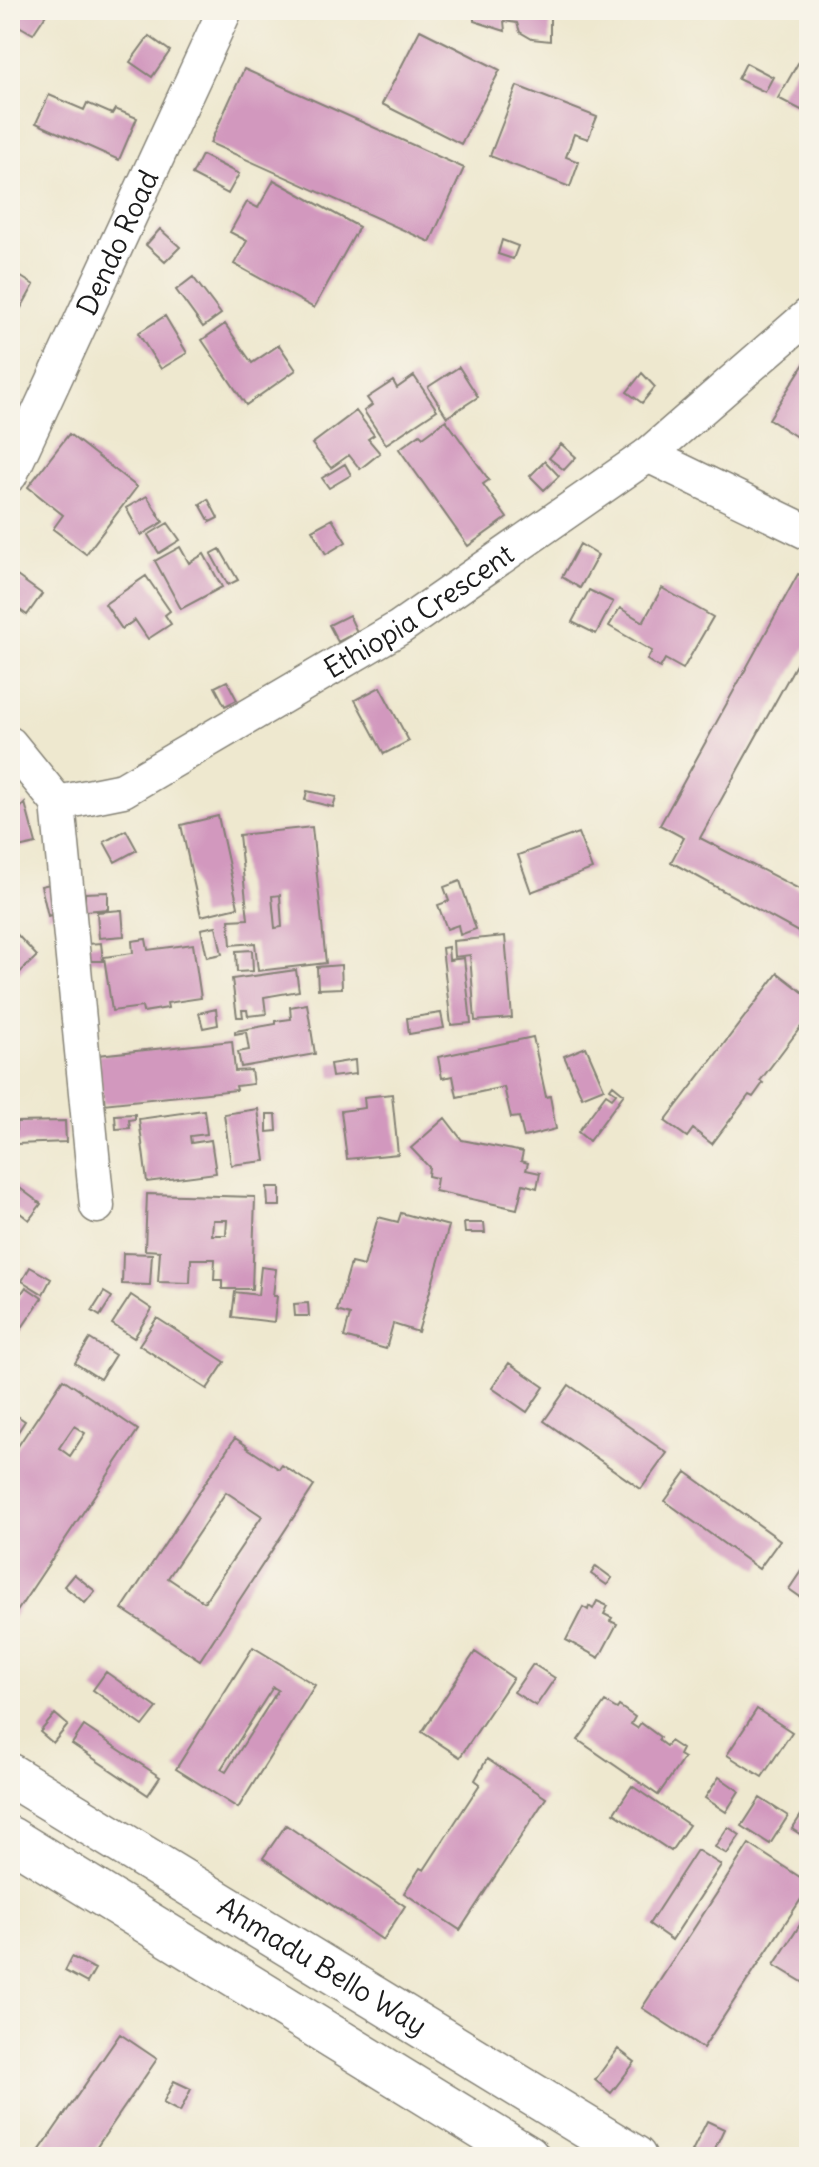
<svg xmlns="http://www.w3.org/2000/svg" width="819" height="2167" viewBox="0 0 819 2167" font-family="Delius,sans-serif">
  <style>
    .building { fill: #d298be; fill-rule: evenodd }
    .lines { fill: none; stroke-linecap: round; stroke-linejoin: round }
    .minor-casing { stroke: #858276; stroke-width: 37 }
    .major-casing { stroke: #858276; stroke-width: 45 }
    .minor { stroke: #fff; stroke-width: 34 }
    .major { stroke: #fff; stroke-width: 42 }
    .labels { text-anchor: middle; stroke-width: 6; stroke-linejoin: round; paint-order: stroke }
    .street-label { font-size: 28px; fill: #1c1c1c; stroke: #f7f3e8 }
  </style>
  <rect width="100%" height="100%" fill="#f7f3e8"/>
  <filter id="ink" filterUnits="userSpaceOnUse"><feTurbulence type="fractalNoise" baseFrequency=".0125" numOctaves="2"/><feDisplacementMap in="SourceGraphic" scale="16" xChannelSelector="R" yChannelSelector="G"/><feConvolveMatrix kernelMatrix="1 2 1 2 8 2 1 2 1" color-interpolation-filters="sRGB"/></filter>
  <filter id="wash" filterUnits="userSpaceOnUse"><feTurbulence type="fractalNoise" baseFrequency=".006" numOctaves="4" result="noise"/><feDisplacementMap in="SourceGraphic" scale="32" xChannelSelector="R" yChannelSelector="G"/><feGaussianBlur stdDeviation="1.8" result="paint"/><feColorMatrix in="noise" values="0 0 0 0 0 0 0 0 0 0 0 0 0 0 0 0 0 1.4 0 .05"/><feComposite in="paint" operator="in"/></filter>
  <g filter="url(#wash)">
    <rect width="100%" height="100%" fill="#eee8cf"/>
    <g id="blocks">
      <!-- building -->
      <path class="building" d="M10 10H49L33 34 19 26 13 35 10 33Z
        M474 10H550V41L532 39 520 32 517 23 504 21 505 31 474 21Z
        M420 30 500 70 461 144 382 104Z
        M149 36 170 51 152 77 130 62Z
        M809 44V105L805 112 778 98Z
        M746 63 773 77 765 92 738 79Z
        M244 69 464 168 430 242 210 143Z
        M517 86 597 117 588 139 574 134 566 157 579 162 570 187 490 156Z
        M49 95 84 110 87 103 112 114 115 109 137 118 119 160 36 123Z
        M202 155 239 174 228 194 192 175Z
        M274 180 359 227 314 308 234 264 247 241 230 232 247 202 258 208Z
        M160 229 180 247 165 262 146 245Z
        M502 240 518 246 513 259 498 254Z
        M10 270 34 285 21 308 10 302Z
        M193 277 221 314 203 327 176 290Z
        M165 316 187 353 161 369 138 333Z
        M225 324 252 363 279 345 296 370 246 405 202 340Z
        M809 356V445L769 419Z
        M459 367 478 397 447 417 428 387Z
        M642 373 655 387 642 403 627 392Z
        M414 376 437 410 386 444 364 411 372 405 367 398 393 381 397 388Z
        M356 411 374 435 368 439 380 453 360 469 349 455 331 468 312 444Z
        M446 420 489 480 483 484 507 518 468 546 399 449 420 434 423 437Z
        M69 434 137 487 86 554 53 529 63 515 28 487Z
        M561 444 576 457 564 470 549 458Z
        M545 461 559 476 544 490 530 476Z
        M345 464 351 475 329 488 322 478Z
        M147 496 163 522 141 535 126 508Z
        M208 499 218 518 210 522 200 504Z
        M332 519 346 542 326 554 312 530Z
        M168 523 180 540 159 553 148 535Z
        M580 544 598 555 580 588 562 577Z
        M180 547 189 563 204 554 222 587 181 609 155 561Z
        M220 549 238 580 228 585 211 554Z
        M10 571 42 594 27 615 10 603Z
        M798 574 809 580V641L700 838 809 894V938L671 862 684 838 660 825Z
        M146 576 170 611 165 615 171 624 148 639 135 620 122 629 105 604Z
        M662 588 713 617 683 669 665 659 660 668 647 660 652 651 609 626 620 608 643 622Z
        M589 590 613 602 596 634 572 622Z
        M349 615 357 632 338 642 329 625Z
        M227 681 237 700 225 706 215 687Z
        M380 687 409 741 384 754 355 700Z
        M307 791 336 797 333 807 305 800Z
        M25 803 36 844 18 848 19 828 11 818Z
        M218 816 238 907 201 916 181 825Z
        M312 827 326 963 258 971 255 943 231 945 229 920 248 919 239 835ZM280 895 282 927 275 928 272 896Z
        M126 830 137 850 115 862 104 842Z
        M578 833 592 869 531 892 518 855Z
        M460 881 476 929 460 935 458 925 447 929 438 905 449 901 444 887Z
        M50 884 57 913 48 916 41 886Z
        M108 892V909L85 911V893Z
        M122 910 124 936 99 938 97 912Z
        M216 926 222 954 207 957 201 929Z
        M12 929 37 956 10 982V931Z
        M505 936 512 1018 475 1021 470 955 454 957 453 941Z
        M146 939 148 950 193 944 201 998 167 1003 168 1008 143 1012 142 1007 112 1011 104 957 133 953 132 941Z
        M101 943 103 961H88L87 944Z
        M448 947 449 960 464 958 471 1023 451 1025 442 948Z
        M252 950 253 971 237 972 236 951Z
        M341 965 342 988 318 989 317 967Z
        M296 970 299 991 264 997 266 1014 248 1016 247 1010H242L243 1017H237L232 979Z
        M778 973 809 997V1016L760 1081 763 1083 753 1097 749 1095 712 1144 693 1129 687 1137 665 1121Z
        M307 1004 315 1054 241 1067 238 1052 249 1050 246 1032 235 1034V1031L276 1024V1021L291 1019 290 1007Z
        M216 1009 218 1025 203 1028 199 1013Z
        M441 1013 444 1028 409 1034 407 1018Z
        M533 1037 546 1097 550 1096 556 1129 524 1137 519 1117 511 1118 504 1087 457 1097 453 1076 442 1078 438 1057Z
        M232 1041 235 1071 251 1070 253 1084 236 1086 237 1090 103 1104 98 1055Z
        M586 1047 604 1088 582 1097 564 1056Z
        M355 1060 356 1074 332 1077 330 1064Z
        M613 1085 624 1094 589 1141 578 1132 606 1094 612 1098 616 1093 610 1089Z
        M392 1094 398 1154 347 1159 341 1111 365 1108 364 1097Z
        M258 1109 265 1161 231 1165 224 1114Z
        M204 1110 207 1134 190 1136 191 1143 211 1140 216 1173 147 1182 139 1119Z
        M135 1114V1119L129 1120 130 1128 116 1129 115 1115Z
        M267 1114H276L277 1131 267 1132Z
        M445 1118 462 1140 523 1152 521 1161 528 1163 526 1170 540 1173 537 1188 523 1184 517 1209 435 1191 437 1178 428 1176 429 1167 411 1148Z
        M65 1121 66 1142 16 1144V1122Z
        M13 1183 41 1204 29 1220 10 1205V1187Z
        M267 1187H280V1206H268Z
        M147 1194 255 1197 252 1289H222V1280H214L215 1259H191L190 1283 158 1282 160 1251 145 1250ZM213 1220H227L226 1235H212Z
        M401 1213 449 1226 418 1332 393 1324 386 1349 344 1337 350 1315 337 1311 351 1263 364 1266 378 1217 398 1222Z
        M464 1223H484L485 1233H465Z
        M123 1253 152 1254 150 1285 122 1284Z
        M30 1267 51 1279 43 1294 22 1281Z
        M261 1267 276 1269 273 1296H277L274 1322 232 1317 235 1292 258 1295Z
        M26 1287 42 1298 13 1341 10 1339V1310Z
        M104 1292 112 1297 100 1316 92 1311Z
        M131 1295 152 1309 134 1338 112 1324Z
        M308 1303 309 1316H295L294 1304Z
        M157 1318 225 1362 207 1389 139 1345Z
        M90 1339 115 1355 100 1379 75 1363Z
        M509 1363 544 1387 527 1412 492 1388Z
        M63 1379 138 1430 10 1622V1458ZM74 1426 85 1433 70 1456 59 1448Z
        M569 1385 667 1453 641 1489 544 1421Z
        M10 1411 25 1421 10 1444Z
        M235 1438 247 1446 246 1447 279 1469 282 1465 314 1486 200 1660 122 1609ZM226 1492 262 1516 204 1602 168 1578Z
        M686 1472 780 1540 759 1569 665 1501Z
        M809 1559V1603L789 1589Z
        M596 1566 612 1578 607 1585 591 1574Z
        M74 1574 95 1591 85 1603 64 1586Z
        M597 1601 608 1606 604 1614 612 1618 610 1621 617 1624 599 1658 566 1640 583 1607 588 1610 589 1606 593 1609Z
        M253 1647 315 1685 238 1808 176 1769ZM273 1687 278 1690 226 1772 221 1769Z
        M475 1652 513 1678 460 1757 422 1732Z
        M533 1664 555 1678 536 1706 514 1692Z
        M106 1672 157 1708 143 1726 93 1690Z
        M605 1702 617 1709 619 1706 635 1717 631 1724 637 1728 641 1723 660 1737 658 1740 666 1746 670 1741 682 1749 679 1755 684 1758 658 1795 578 1740Z
        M757 1709 792 1732 762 1777 727 1755Z
        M55 1714 68 1725 53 1743 40 1732Z
        M84 1726 160 1777 148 1795 72 1744Z
        M487 1759 546 1798 460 1930 404 1893 420 1868 424 1870 480 1784 475 1780Z
        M719 1777 739 1791 726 1812 705 1798Z
        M632 1786 689 1825 671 1851 614 1813Z
        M760 1798 788 1816 770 1844 742 1826Z
        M805 1809 809 1811V1840L792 1829Z
        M286 1825 405 1906 383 1940 263 1858Z
        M728 1827 740 1835 727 1854 715 1847Z
        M749 1844 809 1883V1887L703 2048 642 2008Z
        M697 1850 721 1865 672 1940 649 1924Z
        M809 1911V1986L774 1965Z
        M72 1957 95 1969 87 1983 65 1971Z
        M120 2034 157 2059 90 2157H35Z
        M618 2049 635 2062 611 2093 595 2080Z
        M174 2081 191 2089 180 2112 163 2103Z
        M707 2121 724 2129 711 2157H703L692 2151Z"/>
    </g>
  </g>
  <g filter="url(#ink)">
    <use href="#blocks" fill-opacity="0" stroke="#858276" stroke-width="2"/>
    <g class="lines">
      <defs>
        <g id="minor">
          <path d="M648 455 809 533"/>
          <path id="s1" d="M10 475 225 10"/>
          <path id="s2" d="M10 744 58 803 123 790 399 628 648 455 809 315"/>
          <path d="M58 803 97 1206"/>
        </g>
        <g id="major">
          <path id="s3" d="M10 1775 635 2157"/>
          <path d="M10 1838 528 2157"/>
        </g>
      </defs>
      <!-- minor casing -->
      <use href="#minor" class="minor-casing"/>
      <!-- major casing -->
      <use href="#major" class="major-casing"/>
      <!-- minor -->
      <use href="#minor" class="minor"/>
      <!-- major -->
      <use href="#major" class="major"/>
    </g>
  </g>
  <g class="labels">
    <!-- street labels -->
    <g class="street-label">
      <text dy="10" stroke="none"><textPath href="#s1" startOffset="256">Dendo Road</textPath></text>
      <text dy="10" stroke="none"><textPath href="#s2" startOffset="488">Ethiopia Crescent</textPath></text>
      <text dy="10" stroke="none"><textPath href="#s3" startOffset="366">Ahmadu Bello Way</textPath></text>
    </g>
  </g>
  <!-- margin -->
  <rect width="819" height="2167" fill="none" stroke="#f7f3e8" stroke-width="40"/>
</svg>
